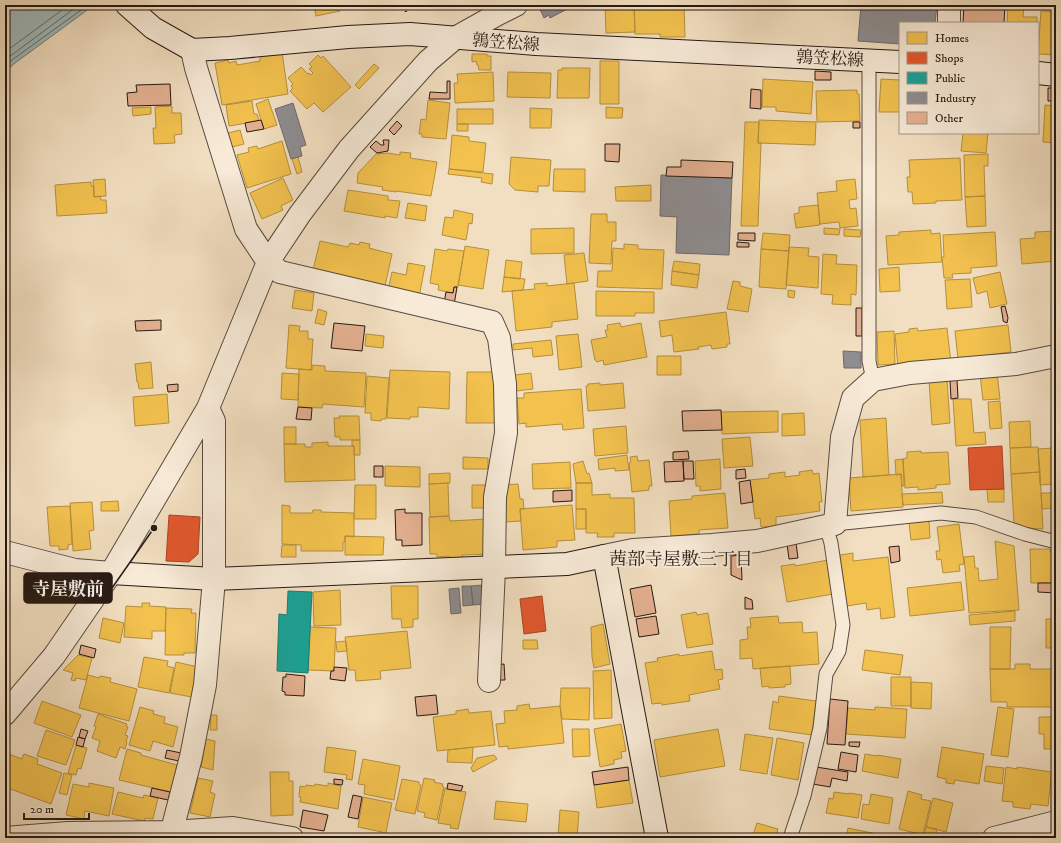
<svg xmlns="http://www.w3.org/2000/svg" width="1061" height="843" viewBox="0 0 1061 843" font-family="'IM FELL DW Pica','Noto Serif JP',serif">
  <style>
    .water { fill: #9fbabd; stroke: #6e7a79 }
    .homes { fill: #f2c14e; stroke: #b48f3c }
    .shops { fill: #e4572e; stroke: #ab4426 }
    .public { fill: #17a398; stroke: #1b7a70 }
    .industry { fill: #8d8d92; stroke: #6e6a6c }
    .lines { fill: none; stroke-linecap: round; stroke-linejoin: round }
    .shore { stroke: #626a68; stroke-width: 1 }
    .building { fill: #e4b091; stroke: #251912 }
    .lane-casing { stroke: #584a3e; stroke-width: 15 }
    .street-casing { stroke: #584a3e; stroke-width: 24 }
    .secondary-casing { stroke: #251912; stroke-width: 24 }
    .path { stroke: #251912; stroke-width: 2.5; stroke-dasharray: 1 2; stroke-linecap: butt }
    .lane { stroke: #f7ead7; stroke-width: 13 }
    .street { stroke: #f7ead7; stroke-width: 22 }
    .secondary { stroke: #f7ead7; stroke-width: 22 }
    .labels { text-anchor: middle; stroke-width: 4; stroke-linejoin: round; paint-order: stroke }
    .street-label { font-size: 17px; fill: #251912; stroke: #f7ead7 }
    .neighbourhood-label { font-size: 18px; fill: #251912; stroke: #f7ead7 }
    .leader { fill: none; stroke: #251912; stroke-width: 1.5 }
    .callout-dot { fill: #251912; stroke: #f7ead7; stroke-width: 1.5 }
    .callout { fill: #251912; stroke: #251912; stroke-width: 1.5 }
    .callout-label { font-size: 18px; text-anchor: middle; font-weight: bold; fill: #fff }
  </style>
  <rect width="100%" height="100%" fill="#f2dfc1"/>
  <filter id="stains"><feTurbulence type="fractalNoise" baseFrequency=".005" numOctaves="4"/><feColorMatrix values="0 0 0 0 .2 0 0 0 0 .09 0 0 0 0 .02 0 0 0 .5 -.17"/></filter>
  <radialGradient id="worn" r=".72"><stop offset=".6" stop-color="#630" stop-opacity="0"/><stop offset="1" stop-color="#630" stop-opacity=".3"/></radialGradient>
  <!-- water -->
  <path class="water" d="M5 5H94L15 63 5 72Z"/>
  <!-- homes -->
  <path class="homes" d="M314 5H339L340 11 316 16Z
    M605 5H634L635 32 606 33Z
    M634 5H684L685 37H660V34H635Z
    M1008 5H1024L1023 17H1037V23H1007Z
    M1041 11 1056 12V55L1038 54Z
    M282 52 288 94 222 105 215 63 228 60 229 63 236 61 237 65 260 61V56Z
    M472 54H487V56H491V70H479L478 65H477L476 61 472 62Z
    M318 55 321 58 323 56 351 87 323 112 314 103 307 109 290 91 293 88 291 86 293 84 288 78 301 67 308 74 309 73 311 75 313 73 309 69 312 67 309 64Z
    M600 61H619V104H600Z
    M374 64 379 68 359 89 355 85Z
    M562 68H590L589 98H557L558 70H562Z
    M493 72 494 101 455 103 454 83H458L457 74Z
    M508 72 551 73 550 98 507 97Z
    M763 79 813 82 811 114 776 111V107H762Z
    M881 79 900 80V112H879Z
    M857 90V94H859L860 121 817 122 816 91Z
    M268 99 277 125 264 129 256 104Z
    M428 100 450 103 446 139 422 137V134H419L421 119 426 120Z
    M252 101 254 114H257L259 121 229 126 226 105Z
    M1045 105 1056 106V143L1043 142Z
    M172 106V113H181L182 134 174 135 175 143 154 144 153 128H156L155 107Z
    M151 107V114L133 116 132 108Z
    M606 107 623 108 622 118H606Z
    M530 108 552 109 551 128H530Z
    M457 109H493V124H457Z
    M759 120 816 122 815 145 758 143Z
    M745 122H759L758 143H761L758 226H741Z
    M457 124H468V131H457Z
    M240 130 244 144 232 147 228 133Z
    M963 133H988L986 153 961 151Z
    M452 135 469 137V141L486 143 483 172 449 169Z
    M282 141 291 174 247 188 237 155 249 152 248 148 257 146 258 149Z
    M400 152 411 153 410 158 437 162 431 196 396 191V192L382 190 383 187 357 183 358 173 376 154 388 153 400 155Z
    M988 154V166H984L985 196 965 197 964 155Z
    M298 157 302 172 297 174 292 159Z
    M511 157 551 160 549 186H538V192L515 190 509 184Z
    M960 158 962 200 936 201V203L913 204 912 192H908L907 177H910L909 160Z
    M449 169 493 174 492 184 481 182 482 178 448 174Z
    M554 169H585V192L553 191Z
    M283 178 293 200 281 206 283 210 262 219 250 193Z
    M105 179 106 196 94 197 93 180Z
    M855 179 857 199 849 200 850 209 856 208 858 226 840 228 839 222 820 224 817 193 837 191 836 181Z
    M91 182V186H94V197L100 196 101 200H106L107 213 57 216 55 185Z
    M651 185V201H616L615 187Z
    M348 190 388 196V200L400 201 397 218 385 216V218L344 211Z
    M985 196 986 226 967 227 965 197Z
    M408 203 427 206 425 221 405 218Z
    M818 205 820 225 796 228 794 214 799 213V207Z
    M454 210 473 214 472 224 469 223 466 240 442 235 445 217 453 218Z
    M591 214H607V222H616V241H612L611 264 589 263Z
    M574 228V253L531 254V229Z
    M824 228 840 229 839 235 824 234Z
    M844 229 861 230 860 237 844 236Z
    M931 230V234L940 233 942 262 888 265 886 236 899 235V232Z
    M1056 231V261L1022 264 1020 239 1035 238V232Z
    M995 232 997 266 971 268V273L952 274 953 278H944L942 257H944L943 235Z
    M763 233 790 235 789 251 761 249Z
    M320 241 348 247 350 243 359 245 360 242 370 244 369 248 392 254 385 286 313 270Z
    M624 244 638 245V249L664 250 662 289 597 287 598 271H612L613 248 624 249Z
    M465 246 489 250 483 289 458 285Z
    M789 247 809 248 808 256 819 257 818 288 786 285Z
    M435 249 447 251 448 249 464 251 458 287H454L453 293 438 290 439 285 430 283Z
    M761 249 789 251 786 289 759 287Z
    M584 253 588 281 567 284 564 255Z
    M823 254 837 255 836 264 857 265 856 295 851 294V305L832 304 833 295 821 294Z
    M506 260 522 262 520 279 504 277Z
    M674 261 700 264 699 275 672 271Z
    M408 263 425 266 419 297 388 290 392 272 406 275Z
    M899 267 900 291 880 292 879 269Z
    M672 271 699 275 697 288 671 285Z
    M1000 272 1007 304 990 308 987 291 977 294 973 278Z
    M504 277 525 279 523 290 502 292Z
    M970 279 972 307 947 309 945 280Z
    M733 281 740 282V286L752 289 748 312 727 309Z
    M547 283V286L574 283 578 319 552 322V327L516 331 512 291 535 289 534 284Z
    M295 290 314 293 312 311 292 308Z
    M788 290 795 291 794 298 788 297Z
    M596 291 654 292V313H635V316H596Z
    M318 309 327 312 324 325 315 323Z
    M726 312 730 344H727V347L712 349 711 345 698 347 699 349 674 352 672 335 661 337 659 321Z
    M620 323 621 327 641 323 647 357 604 365 603 360 597 362 595 360 591 340 607 337 605 330H608L607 325Z
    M289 325 300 326 299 331H308V339H313L311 370 286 368Z
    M1008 325 1011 352 958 359 955 331Z
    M917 328 918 331 947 328 951 363 898 368 895 334 909 332V329Z
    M894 331 895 364 878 365 877 332Z
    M366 334 384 336 383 348 365 346Z
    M578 334 582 367 559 370 556 336Z
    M551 340 553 355 533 357 532 348 513 350V344Z
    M657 356H681V375H657Z
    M151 362 153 388 139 389 138 382H137L135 364Z
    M312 365 325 366V371L366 373 364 407 323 404 322 408 298 407 299 369 312 370Z
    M390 370 450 372 449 409 418 407V417H410V419L387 418Z
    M467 372H496V423H466Z
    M282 373 299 374 298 400 281 399Z
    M531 373 533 389 516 391 515 375Z
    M997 373 1000 399 983 400 980 375Z
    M367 376 389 378 386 419H381V421L371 420V413H365Z
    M947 379 950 423 932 425 929 380Z
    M600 383V385L623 383 625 408 588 411 586 386H588V384Z
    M581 389 584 428 563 430 562 424 526 427V423L519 424 517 398H524V393Z
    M167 394 169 423 135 426 133 397Z
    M953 399H971L974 433 985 432 986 444 956 446Z
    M1000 401 1002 428 990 429 988 402Z
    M778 411V432L722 434 721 412Z
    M804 413 805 435 782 436V414Z
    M339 416H359L360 440H340V437H335L334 418H340Z
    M886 418 889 475 863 477 860 420Z
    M1030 421 1031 447 1010 448 1009 422Z
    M626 426 628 453 595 456 593 429Z
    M284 427H296V444H284Z
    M750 437 753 466 724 468 722 439Z
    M352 440H360V455H354V446H352Z
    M328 442V446H354L355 480 285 482 284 444H305V447H312V443Z
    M1053 444H1056V484L1040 485 1038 449 1053 448Z
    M1038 447 1040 472 1011 474 1010 448Z
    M921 451V453L948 452 950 484 936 485V488L918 490V487L905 488 903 459 907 458V452Z
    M627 455 629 470 615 471V468L599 470 598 459Z
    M637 456 638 461 649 460 652 486H649V490L632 492 629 463 631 462 630 457Z
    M463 457 488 458V469H463Z
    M720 459 721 489 700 491V486H696L695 461Z
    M903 459 904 486H902L901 474 896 475 895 460Z
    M583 461 587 474 589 473 592 483H576L573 464Z
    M570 462 571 488 533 489 532 464Z
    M385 466 420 467V487L385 486Z
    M812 470 813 474 819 473 822 502H819L820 511 776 517V526L761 527 760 518 755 519 750 480 769 478V474L785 472V477L800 475 799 472Z
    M1040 472 1043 529 1028 528 1014 523 1011 474Z
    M450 473V483L429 484V474Z
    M901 474 903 507 851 511 849 478Z
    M448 483 449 516 430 517 429 484Z
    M576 483H592V495L610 494V498H634L635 533H614V537H597L598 533H586V509H576Z
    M518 484 520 499H523L524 509H520L521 521 505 522 502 485Z
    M355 485H376V519H354Z
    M472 485H492V508H472Z
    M987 489H1004V502H988Z
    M942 492 943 503 903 505 902 494Z
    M725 493 728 528 699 530V534L671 536 669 501 692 499V496Z
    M1041 493H1056V508L1042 509Z
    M118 501 119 511H101V502Z
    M92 502 94 530 89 531 91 549 73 551 70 503Z
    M282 505 290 506V513H312L313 510H321V512L354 513V537L345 536V542H343V551H301V545L282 544Z
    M572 505 575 540 557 541V547L523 550 520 509Z
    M70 506 72 544 68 545V549L59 550V546H50L47 507Z
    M576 509H586V529H576Z
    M449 516 450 521 487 519 489 554 462 555 463 559 449 560V556L437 557V554H430L429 517Z
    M929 521 930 538 911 540 909 523Z
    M959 524 964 564 959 565 960 571 943 573 941 559 937 560 936 551H940L937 527Z
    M345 536 384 537 383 555H345Z
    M995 541 1014 546 1019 610 969 613 964 557 974 556 975 568H978L979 581 998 579Z
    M282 545H296V557H281Z
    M1030 549H1050V552H1056V596L1055 583H1031Z
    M853 553V561L888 557 895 617 881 619 880 608 867 610 866 603 847 606 840 555Z
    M828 560 833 594 787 602 781 566 795 564V566Z
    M961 582 964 610 910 616 907 588Z
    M391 586H418V619H413V627L402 628 401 619H392Z
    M340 590 341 625 314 626 313 592Z
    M142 603H150L149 606 166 607 165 631H152V639L124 637 126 606 142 607Z
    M166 608 192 609 191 613H196L195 653H184V655H165Z
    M1015 611V621L970 625 969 615Z
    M696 612 697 615 708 613 713 644 687 648 681 615Z
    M778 616 779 623 802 622 803 633 817 632 819 664 753 669 752 658 740 659V640L748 639 747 627H751L750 618Z
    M103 618 124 623 120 643 99 638Z
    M1046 619H1056V648H1046Z
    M603 624 610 664 594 668 592 657 591 627Z
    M310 627 336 628 334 671 308 670Z
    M990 627H1011L1010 669H990Z
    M407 631 411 668 380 671 381 679 356 681 355 670H349L345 637Z
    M523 640H537L538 649H523Z
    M346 641 347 651 337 652 336 642Z
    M865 650 903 655 900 675 862 670Z
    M712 651 715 670 722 669 723 679 718 680 720 689 689 695 690 701 662 705 661 703 652 704 645 663 658 661 657 658 679 654V656Z
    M78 655 92 658 86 680 76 678 75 681 71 680 73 673 63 670Z
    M144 657 168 661 167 666 174 668 169 693 138 687Z
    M176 662 198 667 192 697 170 693Z
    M1015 664H1030V669H1056V707H1007V702H991L990 669H1015Z
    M790 666 791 684 785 685V687L769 688V686L762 687 760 668Z
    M611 670 612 718 594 719 593 671Z
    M88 675 99 678 100 676 111 678 110 682 137 689 129 721 79 708Z
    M891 677H911V706H891Z
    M911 682 932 683 931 709 911 708Z
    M561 688H590L589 720 562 719 560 706Z
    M779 696 816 701 812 735 769 729 773 701 778 703Z
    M42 701 81 715 72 737 34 723Z
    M529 704 530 709 560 706 564 743 508 749V746L499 747 496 724 505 723 504 711 517 710V706Z
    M140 707 154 711 153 714 165 717 164 723 178 727 173 747 153 741 150 751 129 745Z
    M875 707 907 709 905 738 846 734 848 708 875 710Z
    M998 707 1014 709 1008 757 991 755Z
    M468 709 469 713 491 711 495 745 437 751 433 717 456 714V711Z
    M98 714 127 724 126 726 128 727 125 735 128 736 126 741 127 742 125 749 120 747 116 758 97 751 100 741 92 738 96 727 94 726Z
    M211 715H217V730H210Z
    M1039 717H1056V749H1044V734H1039Z
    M621 724 626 751 621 752 622 758 614 760V764L600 767 594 729Z
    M572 729H589L590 756 573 757Z
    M718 729 725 766 660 777 654 740Z
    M46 730 75 740 66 765 37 756Z
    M745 734 773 738 767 774 740 770Z
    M777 738 804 743 798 780 771 775Z
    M206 739 215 741 213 770 201 767Z
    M76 745 87 748 81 769 78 768 76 775 68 773Z
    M327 747 356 751 352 780 346 779 347 775 324 772Z
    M473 747 472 763 447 762 448 750Z
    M942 747 984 754 979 784 955 780 954 784 946 783V779L937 777Z
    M127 749 141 753V755L177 765 171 792 119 780Z
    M6 753 22 759 24 754 38 759 37 764 62 773 51 804 5 787Z
    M865 754 877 756V755L901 759 898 778 862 771Z
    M494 755 497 759 473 772 471 768 477 758Z
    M363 759 400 766 394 800 364 794 365 785 358 784Z
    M986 766 1004 768 1002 784 984 781Z
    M1006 767 1017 769V767L1052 772 1048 806 1031 804 1030 809 1013 807V802L1002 801Z
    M270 772H289V781H293V815L271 816Z
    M64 773 72 775 67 795 59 793Z
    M198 778 213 781 210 792 215 794 210 817 190 813Z
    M424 778 435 780 434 782 443 784 442 786 444 787 437 820 424 817 425 813 417 811Z
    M402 779 419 782V784L421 785 415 814 395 810Z
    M629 780 633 803 597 808 594 785Z
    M89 783 114 788 109 816 85 811 84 819 66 815 73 784 89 787Z
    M328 783 341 786 338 809 300 802 301 797H299L300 786 305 787 306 785 314 786 315 784 328 786Z
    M445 788 466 792 458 829 450 828 451 825 438 823Z
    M908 791 922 795 921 799 931 801 923 835 899 829Z
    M118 792 143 798 144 795 158 798 153 819 145 818 144 821 112 814Z
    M834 792 849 794V793L862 795 858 818 826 813 829 798 833 799Z
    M871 794 893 798 889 824 861 819 863 804 869 805Z
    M363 797 392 803 385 837H381L382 832 358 827Z
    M933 798 953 803 946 832 926 827Z
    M496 801 528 804 526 822 494 819Z
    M560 810 579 812 577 838 558 837Z
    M757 823 778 829 775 838H752Z
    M926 827 937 829 935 838 924 835Z
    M848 828 877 834 876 838H846Z
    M822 834 843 838H821Z"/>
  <!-- shops -->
  <path class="shops" d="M1002 446 1004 489 970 490 968 448Z
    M169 515 200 517 198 554 189 562 166 561Z
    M542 596 546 631 524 634 520 599Z"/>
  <!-- public -->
  <path class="public" d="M288 591 312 592 308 673 277 671 279 614 287 615Z"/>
  <!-- industry -->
  <path class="industry" d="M538 5H575L550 18 549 15 544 18Z
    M861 5H937L935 23H900V44L858 41Z
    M293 103 306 145 300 147 302 156 291 159 275 109Z
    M661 175 732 178 729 255 676 253 677 217 660 216Z
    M843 351 861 352V368H844Z
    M483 585 485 604 473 605 471 586Z
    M462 586H471L473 605 463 606Z
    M459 588 461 613 451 614 449 589Z"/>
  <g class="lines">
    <!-- shore -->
    <path class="shore" d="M5 52 69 5
      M5 60 79 5
      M5 66 12 60 88 5"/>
  </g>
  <!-- building -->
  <path class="building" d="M964 5H1005L1004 23H963Z
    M815 71 831 72V80H815Z
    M447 81H450V99H429L430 92 447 93Z
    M170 84 171 105 128 106 127 93 137 92 136 85Z
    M1048 88H1056V101H1048Z
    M751 89 761 90V109L750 108Z
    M261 120 264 129 247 132 245 123Z
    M397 121 402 126 394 135 389 130Z
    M853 122H860V128H853Z
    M383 140H389L388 151 377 153 370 147 376 141 381 145H384Z
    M605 144H620L619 162 605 161Z
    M681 160 733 162 732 178 666 176 667 167H681Z
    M738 233H755V241L738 240Z
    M737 242 749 243V247H737Z
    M454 287H457L454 305 444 303 446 292 453 293Z
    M1005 306 1008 318 1007 323 1003 321V319L1001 307Z
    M856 308H862V336H856Z
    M161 320V330L136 331 135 321Z
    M334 323 365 326 362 351 331 348Z
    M957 380 958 398 951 399 950 381Z
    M178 384V391L168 392 167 385Z
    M298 407 312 408 311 420 296 419Z
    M721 410 722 430 683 431 682 411Z
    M688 451 689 459 673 460V452Z
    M683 461H693L694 479H684Z
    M683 461 684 481 665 482 664 462Z
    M374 466H383V477H374Z
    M745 469 746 478 736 479V470Z
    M750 480 753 502 741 504 739 482Z
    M572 490V501L553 502V491Z
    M405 509V513H422V545L402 546V540H396L395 510Z
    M796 543 798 558 789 559 787 544Z
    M899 546 900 561 891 563 889 547Z
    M741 555 742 580 731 575V556Z
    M1038 583H1055L1056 593 1038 592Z
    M651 585 656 613 635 617 630 589Z
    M745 597 752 600 753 609H745Z
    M656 616 659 634 639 637 636 619Z
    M81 645 96 649 94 658 79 654Z
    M504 664 505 680H497L495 665Z
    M334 667 347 668 345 681 330 679 331 671H334Z
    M286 674 305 676 304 696 285 695V692L282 691 283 677H286Z
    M436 695 438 714 417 716 415 697Z
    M830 699 848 701 845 745 827 744Z
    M81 729 88 731 85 739 79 737Z
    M78 737 85 739 83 747 76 745Z
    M849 742H860L859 747 849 746Z
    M167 750 181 753 179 761 165 758Z
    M841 752 858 755 856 772 838 769Z
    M628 767 629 780 594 785 592 772Z
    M816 767 848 772 847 781 832 778 830 787 813 784Z
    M334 779 343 780 342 785 334 784Z
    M448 783 463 786 461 791 447 789Z
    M152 788 170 792 168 800 150 796Z
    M353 795 362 797 358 819 348 817Z
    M303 810 328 815 324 831 300 827Z"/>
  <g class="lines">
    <defs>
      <path id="lane" d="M869 60V361L873 380
        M835 524 941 513 976 517 1025 534 1056 542
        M790 838 804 796 820 728 826 674 839 651 843 625 831 543 826 526"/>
      <path id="street" d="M949 23V5
        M192 50 196 68 246 229 268 262 280 272 492 322 499 338 505 384 506 433 495 497 494 568 489 681
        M5 552 75 570 111 573
        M604 556 633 550 712 545 757 541 835 524 842 437 853 398 873 380 910 373 1016 364 1056 356
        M5 714 54 656 111 573 208 408 268 262 300 214 349 149 428 61 455 38 498 14 516 5
        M5 838 68 833 172 832 233 828 292 838
        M170 838 191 757 205 685 214 579V421L208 408
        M994 838 1056 822"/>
      <path id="secondary" d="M127 5 153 28 192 50 230 48 348 37 410 34 536 44 900 62
        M1038 73 1056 75
        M111 573 214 579 567 564 604 556 657 838"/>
    </defs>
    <!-- lane casing -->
    <use href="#lane" class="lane-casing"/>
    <!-- street casing -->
    <use href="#street" class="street-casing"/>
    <!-- secondary casing -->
    <use href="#secondary" class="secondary-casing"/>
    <!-- path -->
    <path class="path" d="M405 5 406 12"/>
    <!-- lane -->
    <use href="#lane" class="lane"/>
    <!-- street -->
    <use href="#street" class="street"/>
    <!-- secondary -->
    <use href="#secondary" class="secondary"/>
  </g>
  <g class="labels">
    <!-- street labels -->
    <g class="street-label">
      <text transform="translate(506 42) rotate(4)" y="6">鶉笠松線</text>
      <text transform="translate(830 58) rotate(3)" y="6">鶉笠松線</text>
    </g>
    <!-- neighbourhood labels -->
    <g class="neighbourhood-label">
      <text x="681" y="565">茜部寺屋敷三丁目</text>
    </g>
  </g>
  <!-- callouts -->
  <path class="leader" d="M154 528L112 588"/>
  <circle class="callout-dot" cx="154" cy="528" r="4"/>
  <rect class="callout" x="24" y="573" width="88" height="30" rx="4"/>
  <g class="callout-label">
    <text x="68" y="595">寺屋敷前</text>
  </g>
  <!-- margin -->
  <rect width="1061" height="843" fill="none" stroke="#f2dfc1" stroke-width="20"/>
  <rect x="6" y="6" width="1049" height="831" fill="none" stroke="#251912" stroke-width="2"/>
  <rect x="10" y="10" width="1041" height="823" fill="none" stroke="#251912"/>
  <!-- legend -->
  <rect x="899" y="22" width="140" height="112" fill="#f7ead7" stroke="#a39688"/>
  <rect x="907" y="32" width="20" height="12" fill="#f2c14e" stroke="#a39688"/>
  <text x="935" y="42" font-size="12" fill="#251912">Homes</text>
  <rect x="907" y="52" width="20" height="12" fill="#e4572e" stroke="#a39688"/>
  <text x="935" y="62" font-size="12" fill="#251912">Shops</text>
  <rect x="907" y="72" width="20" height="12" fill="#17a398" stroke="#a39688"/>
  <text x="935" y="82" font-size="12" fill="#251912">Public</text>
  <rect x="907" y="92" width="20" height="12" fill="#8d8d92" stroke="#a39688"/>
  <text x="935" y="102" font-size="12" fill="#251912">Industry</text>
  <rect x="907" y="112" width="20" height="12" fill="#e4b091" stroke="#a39688"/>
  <text x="935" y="122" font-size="12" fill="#251912">Other</text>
  <!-- scale -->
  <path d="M24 813v6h65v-6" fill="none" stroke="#251912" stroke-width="2"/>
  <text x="30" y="813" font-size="12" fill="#251912" stroke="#f7ead7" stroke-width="3" paint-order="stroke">20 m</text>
  <rect width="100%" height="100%" filter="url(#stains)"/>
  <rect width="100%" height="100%" fill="url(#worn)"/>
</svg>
